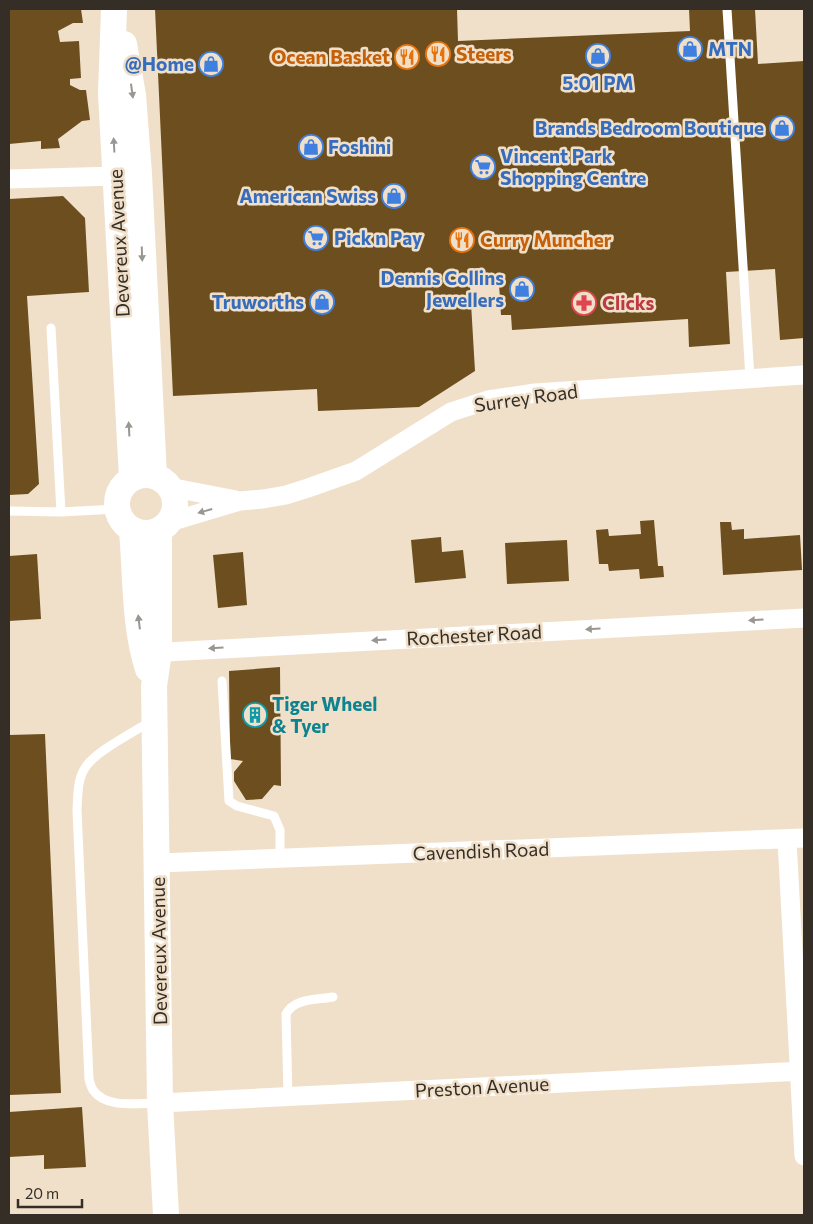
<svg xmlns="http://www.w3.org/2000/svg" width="813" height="1224" viewBox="0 0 813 1224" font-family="Commissioner,sans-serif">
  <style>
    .building { fill: #6d4f1f }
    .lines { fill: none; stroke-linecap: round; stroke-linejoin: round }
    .service { stroke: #fff; stroke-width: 9 }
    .minor { stroke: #fff; stroke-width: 19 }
    .secondary { stroke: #fff; stroke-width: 26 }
    .oneway { fill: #9a9692 }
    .labels { text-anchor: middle; stroke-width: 5; stroke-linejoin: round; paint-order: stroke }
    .shop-label { font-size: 19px; font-weight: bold; fill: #366cbe; stroke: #f0e0ca; text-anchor: end }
    .food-label { font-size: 19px; font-weight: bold; fill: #c56008; stroke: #f0e0ca; text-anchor: start }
    .street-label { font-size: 19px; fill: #342e26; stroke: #f0e0ca }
    .health-label { font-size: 19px; font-weight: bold; fill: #be3a42; stroke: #f0e0ca; text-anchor: start }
    .culture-label { font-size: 19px; font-weight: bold; fill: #0d838f; stroke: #f0e0ca; text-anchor: start }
  </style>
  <rect width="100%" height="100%" fill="#f0e0ca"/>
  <!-- building -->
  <path class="building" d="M9 9H81L83 23H73L58 31 60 42 79 41 81 78 70 79V85L80 90H86L90 120 82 121 58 139 60 148 41 149V141L9 144Z
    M155 9H457L458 41 690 31 689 9H755L758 64 804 61V338L780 340 775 269 726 272 730 344 689 347 688 319 512 330 511 315H501L499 284 470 286 475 371 419 407 318 411 317 389 173 396Z
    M63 196 85 218 89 292 27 296 39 484 28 494 9 495V199Z
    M654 520 658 566H663L664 577 640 579 639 569 609 571 608 564H599L596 530 608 529 609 536 641 534 640 521Z
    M720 522H731L732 530 744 529V539L800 535 802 570 723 575Z
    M441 537 442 552 463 550 466 578 415 583 411 540Z
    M567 540 569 581 507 584 505 543Z
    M243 552 247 605 218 608 213 555Z
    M37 554 41 619 9 621V556Z
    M280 667 281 786 274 785 262 799 246 800 234 781V772L243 761 230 759 229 671Z
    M45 734 61 1093 9 1095V735Z
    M82 1107 86 1167 44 1169V1155L9 1157V1112Z"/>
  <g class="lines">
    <!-- service -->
    <path class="service" d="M727 9 750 378
      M51 328 61 512
      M9 511 61 512 117 509
      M222 681 229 801 237 806 274 816 280 830V859
      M151 721C134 732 94 752 85 768 77 780 78 796 77 810L89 1079C90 1083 91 1087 93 1090 106 1109 138 1103 157 1103
      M288 1097 286 1014C294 998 316 1000 333 997"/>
    <!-- minor -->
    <path class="minor" d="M9 179 116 176
      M169 487 236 500
      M170 522 240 501 263 499 286 495 308 488 356 471 451 412 488 400 535 393 804 375
      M146 653 804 618
      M787 840 804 1156
      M158 863 804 838
      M160 1103 804 1071"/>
    <!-- secondary -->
    <path class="secondary" d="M114 9 111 94 132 478
      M124 44 133 95 139 174 154 476
      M117 504a29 29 0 1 1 58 0a29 29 0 1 1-58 0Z
      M132 531C136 576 134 626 148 669
      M159 531V651L154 686 160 1103 166 1215"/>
  </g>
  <!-- one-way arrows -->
  <defs><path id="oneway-solid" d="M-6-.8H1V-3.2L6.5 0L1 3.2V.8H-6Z" transform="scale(1.25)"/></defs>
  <g class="oneway">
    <use href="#oneway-solid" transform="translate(132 91) rotate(82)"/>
    <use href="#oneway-solid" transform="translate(114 145) rotate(-93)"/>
    <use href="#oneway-solid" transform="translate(142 254) rotate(88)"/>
    <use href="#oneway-solid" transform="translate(129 429) rotate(-93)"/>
    <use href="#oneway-solid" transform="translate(205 511) rotate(164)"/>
    <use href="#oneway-solid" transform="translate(756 620) rotate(177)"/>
    <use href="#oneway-solid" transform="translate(139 622) rotate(-97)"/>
    <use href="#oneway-solid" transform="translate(593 629) rotate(177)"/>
    <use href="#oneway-solid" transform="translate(379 640) rotate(177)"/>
    <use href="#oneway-solid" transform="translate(216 648) rotate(177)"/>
  </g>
  <!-- icons -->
  <defs>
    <symbol id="shop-ring" viewBox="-11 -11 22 22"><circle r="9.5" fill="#f0e0ca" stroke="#3f7fe0" stroke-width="1.5"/><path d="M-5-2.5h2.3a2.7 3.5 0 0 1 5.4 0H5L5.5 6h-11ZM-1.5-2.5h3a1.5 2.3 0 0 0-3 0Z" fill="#3f7fe0"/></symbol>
    <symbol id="restaurant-ring" viewBox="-11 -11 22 22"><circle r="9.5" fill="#f0e0ca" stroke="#e8710a" stroke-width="1.5"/><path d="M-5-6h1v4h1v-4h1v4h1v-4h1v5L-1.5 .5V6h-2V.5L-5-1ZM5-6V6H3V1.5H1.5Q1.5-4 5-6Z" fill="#e8710a"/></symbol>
    <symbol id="supermarket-ring" viewBox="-11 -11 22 22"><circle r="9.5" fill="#f0e0ca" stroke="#3f7fe0" stroke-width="1.5"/><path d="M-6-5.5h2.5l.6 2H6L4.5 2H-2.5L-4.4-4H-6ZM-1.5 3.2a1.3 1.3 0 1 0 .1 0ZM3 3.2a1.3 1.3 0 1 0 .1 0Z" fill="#3f7fe0"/></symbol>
    <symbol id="pharmacy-ring" viewBox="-11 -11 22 22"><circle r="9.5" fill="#f0e0ca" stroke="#e0444e" stroke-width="1.5"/><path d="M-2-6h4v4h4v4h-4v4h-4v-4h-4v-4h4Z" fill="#e0444e"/></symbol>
    <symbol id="building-ring" viewBox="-11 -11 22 22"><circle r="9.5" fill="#f0e0ca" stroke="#0f9aa8" stroke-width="1.5"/><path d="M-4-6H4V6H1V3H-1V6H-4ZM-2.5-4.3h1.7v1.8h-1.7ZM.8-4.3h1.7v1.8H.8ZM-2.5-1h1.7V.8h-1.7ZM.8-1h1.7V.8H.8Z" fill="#0f9aa8"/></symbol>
  </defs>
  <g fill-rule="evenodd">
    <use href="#shop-ring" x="676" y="35" width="28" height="28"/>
    <use href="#restaurant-ring" x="424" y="40" width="28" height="28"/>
    <use href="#shop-ring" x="584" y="42" width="28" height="28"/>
    <use href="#restaurant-ring" x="393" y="43" width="28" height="28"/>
    <use href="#shop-ring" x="197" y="50" width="28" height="28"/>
    <use href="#shop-ring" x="768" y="114" width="28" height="28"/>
    <use href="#shop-ring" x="297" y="133" width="28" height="28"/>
    <use href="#supermarket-ring" x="469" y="153" width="28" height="28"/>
    <use href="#shop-ring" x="380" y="182" width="28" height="28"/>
    <use href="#supermarket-ring" x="302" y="224" width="28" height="28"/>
    <use href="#restaurant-ring" x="448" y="226" width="28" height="28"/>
    <use href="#shop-ring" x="508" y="275" width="28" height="28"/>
    <use href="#shop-ring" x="308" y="288" width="28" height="28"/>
    <use href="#pharmacy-ring" x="570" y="289" width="28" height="28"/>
    <use href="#building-ring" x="241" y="701" width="28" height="28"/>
  </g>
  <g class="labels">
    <!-- shop labels -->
    <g class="shop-label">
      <text x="708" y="56" text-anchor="start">MTN</text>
      <text x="194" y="71">@Home</text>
      <text x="598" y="90" text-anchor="middle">5:01 PM</text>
      <text x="764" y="135">Brands Bedroom Boutique</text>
      <text x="328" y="154" text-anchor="start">Foshini</text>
      <text x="500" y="163" text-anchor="start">Vincent Park<tspan x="500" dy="22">Shopping Centre</tspan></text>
      <text x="376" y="203">American Swiss</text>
      <text x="334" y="245" text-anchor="start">Pick n Pay</text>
      <text x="504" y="285">Dennis Collins<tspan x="504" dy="22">Jewellers</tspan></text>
      <text x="304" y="309">Truworths</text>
    </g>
    <!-- food labels -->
    <g class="food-label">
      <text x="456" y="61">Steers</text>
      <text x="390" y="64" text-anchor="end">Ocean Basket</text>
      <text x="480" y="247">Curry Muncher</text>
    </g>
    <!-- street labels -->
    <g class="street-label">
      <text transform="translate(119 243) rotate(-93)" y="7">Devereux Avenue</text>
      <text transform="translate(526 398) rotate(-8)" y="7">Surrey Road</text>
      <text transform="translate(474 635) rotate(-3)" y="7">Rochester Road</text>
      <text transform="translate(481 851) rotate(-2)" y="7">Cavendish Road</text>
      <text transform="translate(159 951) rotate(-91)" y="7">Devereux Avenue</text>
      <text transform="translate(482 1087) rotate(-3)" y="7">Preston Avenue</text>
    </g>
    <!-- health labels -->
    <g class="health-label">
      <text x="602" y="310">Clicks</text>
    </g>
    <!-- culture labels -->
    <g class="culture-label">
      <text x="272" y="711">Tiger Wheel<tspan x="272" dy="22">&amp; Tyer</tspan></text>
    </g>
  </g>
  <!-- border -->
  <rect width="813" height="1224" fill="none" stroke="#342e26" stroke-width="20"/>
  <!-- scale -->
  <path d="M18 1199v8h64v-8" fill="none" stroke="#342e26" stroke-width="2.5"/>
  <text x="25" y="1199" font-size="15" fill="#342e26" stroke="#f0e0ca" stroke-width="4" paint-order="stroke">20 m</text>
</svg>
